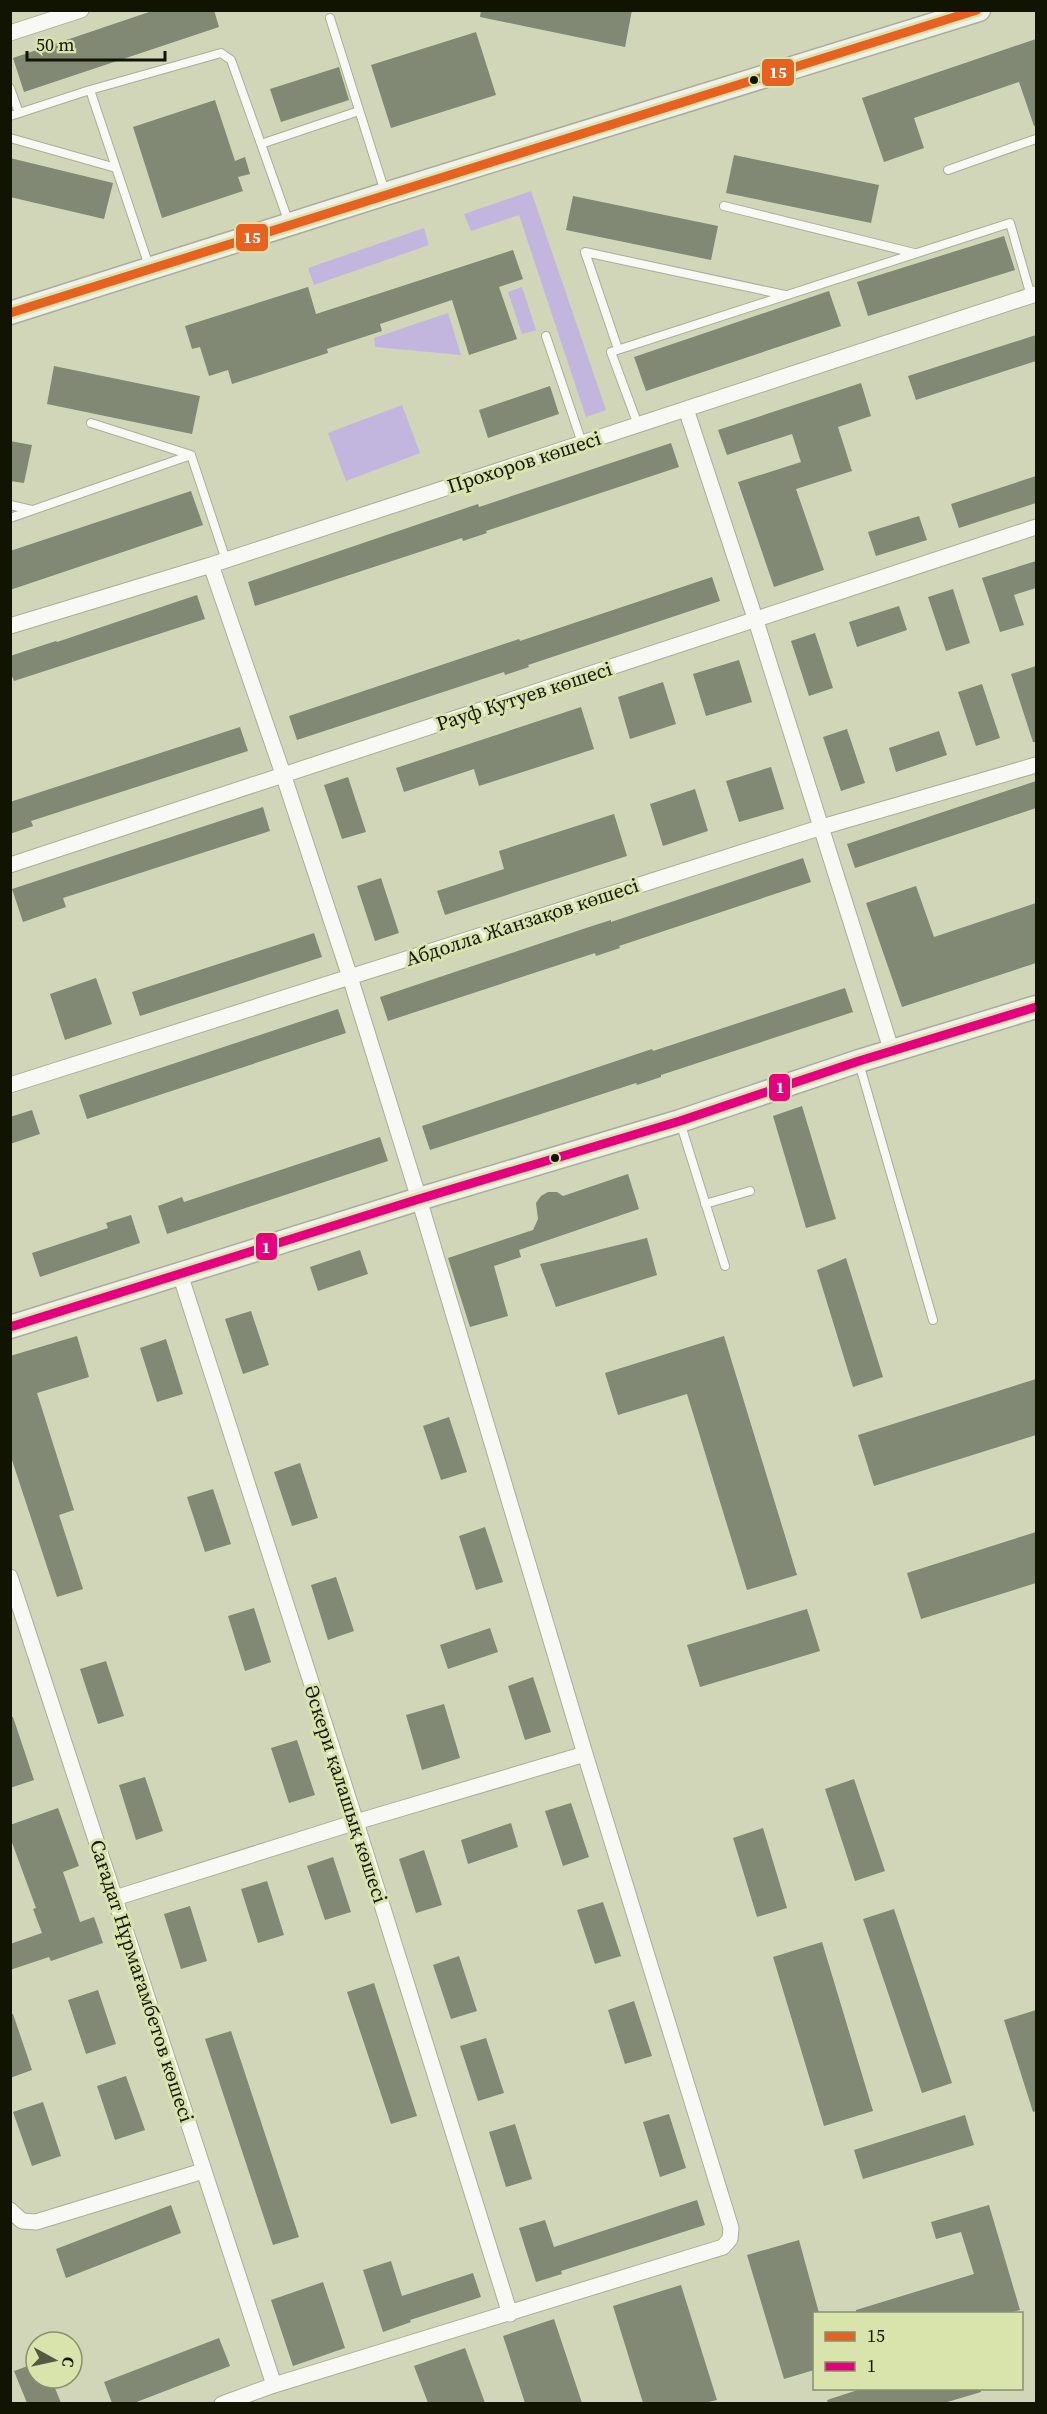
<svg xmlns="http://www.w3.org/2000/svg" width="1047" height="2414" viewBox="0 0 1047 2414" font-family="'Source Serif 4',serif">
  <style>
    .green { fill: #c2b5de }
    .building { fill: #818873 }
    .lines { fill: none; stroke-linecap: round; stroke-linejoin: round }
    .lane-casing { stroke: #aaae97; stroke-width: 10 }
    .street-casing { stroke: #aaae97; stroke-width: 17 }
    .secondary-casing { stroke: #aaae97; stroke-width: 25 }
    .lane { stroke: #f8f9f4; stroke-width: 8 }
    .street { stroke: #f8f9f4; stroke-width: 15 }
    .secondary { stroke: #f0f1ea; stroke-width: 22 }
    .bus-1-casing { stroke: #d9e3ac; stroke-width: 14 }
    .bus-2-casing { stroke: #d9e3ac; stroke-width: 14 }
    .bus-1 { stroke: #e76120; stroke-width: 9 }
    .bus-2 { stroke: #e5007d; stroke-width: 9 }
    .bus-dot { fill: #121402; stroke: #d9e3ac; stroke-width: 2 }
    .labels { text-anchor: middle; stroke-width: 6; stroke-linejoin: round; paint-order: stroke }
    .street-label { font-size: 20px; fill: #121402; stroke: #d9e3ac }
    .line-badge { stroke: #d9e3ac; stroke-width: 2 }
    .badge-label { font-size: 16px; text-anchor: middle; font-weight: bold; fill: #fff }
  </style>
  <rect width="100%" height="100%" fill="#d1d6b9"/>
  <!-- green -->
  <path class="green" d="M531 191 606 410 586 417 519 215 471 231 464 214Z
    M424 228 429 245 314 285 308 268Z
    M522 287 536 330 522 334 508 292Z
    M448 313 461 355 375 347 374 338Z
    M402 405 420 453 346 481 328 433Z"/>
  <!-- building -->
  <path class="building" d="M155 10H214L219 27 24 92 13 58Z
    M481 10H632L625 47 480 17Z
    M476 32 496 95 391 128 371 65Z
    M1036 39V126H1034L1019 82 914 118 924 148 884 162 862 98Z
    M339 67 349 100 281 122 270 89Z
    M215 100 235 161 245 157 250 174 238 177 243 191 162 218 133 127Z
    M734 155 879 185 871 223 726 193Z
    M10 158 113 183 104 219 10 197Z
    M573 196 718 226 711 260 566 230Z
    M1004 236 1015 270 868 316 857 282Z
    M513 250 523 279 499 287 517 339 469 355 452 300 380 324 382 331 327 349 328 353 232 384 228 370 209 376 200 347 192 349 185 326 308 287 316 314Z
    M829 291 841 326 646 391 634 357Z
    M1036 335V361L916 400 908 376Z
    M54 366 200 396 192 434 47 404Z
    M861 383 871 416 838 427 852 471 796 489 824 570 774 587 738 482 801 462 792 434 727 455 718 430Z
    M550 386 559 414 488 438 479 410Z
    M10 441 32 445 24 483 10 481Z
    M671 443 679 467 486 531 487 533 463 541 462 538 255 606 248 582 478 504 479 507Z
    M1036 476V503L959 528 951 504Z
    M191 491 203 525 10 590V551Z
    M919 516 927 540 876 556 868 532Z
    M1036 561V588L1014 595 1024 625 1000 632 982 578Z
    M712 577 720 601 528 665 529 667 505 675 504 672 297 740 289 716 519 639 520 641Z
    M953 589 970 643 946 651 928 597Z
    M197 595 205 619 14 681 10 671V656L56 641 57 642Z
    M899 606 907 630 857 647 849 622Z
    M815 633 833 688 809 696 791 641Z
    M739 660 752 702 706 716 693 674Z
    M1036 666V742H1033L1011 674Z
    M663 682 676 724 630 739 618 697Z
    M982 684 1000 738 976 746 958 692Z
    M581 707 594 749 479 786 474 769 404 792 396 768Z
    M240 727 248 751 31 821 33 826 10 834V802Z
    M847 729 865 783 841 791 823 737Z
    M939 731 947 755 896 772 889 748Z
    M771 767 784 809 739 822 726 781Z
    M348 777 366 832 342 839 324 785Z
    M1036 781V808L855 868 847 844Z
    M695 789 708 831 663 846 650 804Z
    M263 807 270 831 63 898 66 907 23 922 12 889Z
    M614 814 627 856 445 915 437 891 504 869 499 851Z
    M803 858 811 882 619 946 620 948 596 956 595 953 388 1021 380 997 586 928 611 920V922Z
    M381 878 399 933 375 941 357 886Z
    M916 886 934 937 1036 903V963L902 1007 866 903Z
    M314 933 322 957 140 1016 132 992Z
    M96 978 112 1024 65 1040 50 994Z
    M845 988 853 1012 661 1075V1077L637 1085 636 1083 430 1150 422 1126 652 1049 653 1051Z
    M338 1009 346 1033 87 1119 79 1095Z
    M802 1106 836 1219 806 1228 773 1116Z
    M32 1110 40 1134 10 1144V1117Z
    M380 1137 388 1161 167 1234 158 1206 182 1197 184 1202Z
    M628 1174 639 1209 519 1250 521 1257 494 1266 508 1316 470 1327 448 1258 533 1230 538 1219 536 1203 541 1196 548 1192H557L563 1196Z
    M131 1215 140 1243 40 1277 32 1253 108 1228 106 1223Z
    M647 1238 657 1275 556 1307 540 1264Z
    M360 1250 368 1274 318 1291 310 1267Z
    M846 1258 883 1377 853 1387 817 1270Z
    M251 1311 269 1365 243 1374 225 1319Z
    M77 1336 89 1377 37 1393 74 1510 59 1515 83 1589 57 1597 10 1454V1356Z
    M724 1336 797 1575 747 1590 687 1394 618 1415 605 1373Z
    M166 1339 183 1394 157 1402 140 1348Z
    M1036 1379V1435L874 1486 858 1435Z
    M449 1417 467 1472 441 1480 423 1426Z
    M300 1463 318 1518 292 1526 274 1472Z
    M213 1489 231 1544 205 1552 187 1497Z
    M485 1527 503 1582 476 1590 459 1536Z
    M1036 1532V1583L921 1619 907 1573Z
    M336 1577 354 1631 328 1640 311 1585Z
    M254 1608 271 1662 245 1671 228 1616Z
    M807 1609 820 1651 700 1687 687 1645Z
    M490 1628 498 1652 448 1669 440 1645Z
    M106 1661 124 1716 98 1724 80 1669Z
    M533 1677 551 1732 525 1740 508 1686Z
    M444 1704 460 1758 422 1770 406 1715Z
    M10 1717H13L34 1780 10 1788Z
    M297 1740 315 1795 289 1803 271 1748Z
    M145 1777 163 1831 136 1840 119 1785Z
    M854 1779 885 1871 855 1881 825 1789Z
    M571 1803 589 1857 563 1866 545 1811Z
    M58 1808 79 1866 63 1872 80 1922 94 1917 103 1943 51 1961 49 1957 10 1970V1944L42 1933 33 1909 36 1908 10 1837V1825Z
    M511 1823 518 1847 468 1864 461 1840Z
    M763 1828 787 1908 757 1917 733 1838Z
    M424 1850 442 1905 416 1913 399 1859Z
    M333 1857 351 1912 325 1920 307 1866Z
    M267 1881 284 1935 258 1943 241 1889Z
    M603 1902 621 1956 595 1964 577 1910Z
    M190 1906 207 1961 181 1969 164 1914Z
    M894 1909 952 2083 922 2093 863 1919Z
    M822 1942 873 2111 824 2126 773 1957Z
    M459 1956 477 2011 451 2019 433 1965Z
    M374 1983 417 2116 391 2124 347 1992Z
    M98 1990 116 2044 86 2054 68 2000Z
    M634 2001 652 2056 625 2064 608 2010Z
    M1036 2010V2111L1033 2112 1004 2020Z
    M10 2014H13L32 2070 10 2078Z
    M231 2031 299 2237 273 2245 205 2039Z
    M486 2038 504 2093 478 2101 460 2046Z
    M126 2076 145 2130 115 2140 97 2086Z
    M43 2102 61 2156 32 2166 13 2112Z
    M669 2114 686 2168 660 2177 643 2122Z
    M965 2115 974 2145 863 2179 854 2150Z
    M515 2124 532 2179 506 2187 489 2132Z
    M697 2200 705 2225 561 2271 562 2274 536 2282 519 2228 545 2220 554 2247Z
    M171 2205 181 2233 66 2278 56 2249Z
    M989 2205 1020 2310 1007 2313H856V2310L974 2274 961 2232 936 2239 931 2222Z
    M799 2240 819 2313H814V2370L784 2379 747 2255Z
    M391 2261 402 2296 473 2273 481 2297 410 2320 411 2322 383 2332 363 2270Z
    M323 2282 345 2348 293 2366 271 2300Z
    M681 2285 717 2400 704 2403H643L613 2306Z
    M554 2319 582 2403H525L503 2336Z
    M219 2338 230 2366 134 2403H112L104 2382Z
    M465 2348 485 2403H428L414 2366Z
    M36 2363V2378H51L61 2403H27L14 2371Z
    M864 2388H980L981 2392 944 2403H828L827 2400Z"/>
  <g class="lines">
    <defs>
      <path id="lane" d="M330 18 385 192
        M10 88 19 113
        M90 90 221 53 231 60 261 144
        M10 116 90 90 149 266
        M10 138 116 168
        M948 170 1036 139
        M724 206 914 253
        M289 223 261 144 359 111
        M546 336 582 443
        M618 349 585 252 785 295
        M91 423 191 455
        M638 425 611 352 1010 223 1031 296
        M10 505 32 510
        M10 518 191 455 226 560
        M859 1063 933 1320
        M680 1122 725 1266
        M705 1204 750 1191"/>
      <path id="street" d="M10 33 81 10
        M686 409 756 621 892 1052
        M211 565 283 774 350 977 419 1199 585 1754 731 2228 730 2239 723 2247 274 2385 222 2404
        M10 626 211 565 1036 294
        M10 865 1036 527
        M10 1085 822 827 1036 765
        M180 1274 356 1822 510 2314
        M10 1577 274 2385
        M115 1898 356 1822 585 1754
        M10 2210 22 2221 36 2222 203 2171"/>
      <path id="secondary" d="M10 313 385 194 979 10
        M10 1327 419 1199 680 1121 859 1061 1036 1007"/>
    </defs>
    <!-- lane casing -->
    <use href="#lane" class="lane-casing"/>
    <!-- street casing -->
    <use href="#street" class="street-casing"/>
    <!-- secondary casing -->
    <use href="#secondary" class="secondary-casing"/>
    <!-- lane -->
    <use href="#lane" class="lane"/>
    <!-- street -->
    <use href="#street" class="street"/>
    <!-- secondary -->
    <use href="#secondary" class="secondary"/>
    <defs>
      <path id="bus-1" d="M10 313 977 10"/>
      <path id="bus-2" d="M10 1327 419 1199 680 1121 859 1061 1036 1007"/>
    </defs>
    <!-- bus-1 casing -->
    <use href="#bus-1" class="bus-1-casing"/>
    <!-- bus-2 casing -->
    <use href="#bus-2" class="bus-2-casing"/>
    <!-- bus-1 -->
    <use href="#bus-1" class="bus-1"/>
    <!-- bus-2 -->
    <use href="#bus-2" class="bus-2"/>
  </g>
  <!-- markers -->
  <g class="bus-dot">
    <circle cx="754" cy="80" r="5"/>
    <circle cx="555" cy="1158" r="5"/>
  </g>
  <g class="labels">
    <!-- street labels -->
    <g class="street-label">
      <text transform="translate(524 462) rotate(-18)" y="7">Прохоров көшесі</text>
      <text transform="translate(524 696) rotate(-18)" y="7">Рауф Кутуев көшесі</text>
      <text transform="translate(522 922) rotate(-18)" y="7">Абдолла Жанзақов көшесі</text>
      <text transform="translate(346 1794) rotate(72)" y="7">Әскери қалашық көшесі</text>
      <text transform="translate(142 1981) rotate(72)" y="7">Сағадат Нұрмағамбетов көшесі</text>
    </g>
  </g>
  <g class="line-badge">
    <rect x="761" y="58" width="34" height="29" rx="6" fill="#e76120"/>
    <rect x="235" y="223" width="34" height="29" rx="6" fill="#e76120"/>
    <rect x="768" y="1073" width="23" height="29" rx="6" fill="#e5007d"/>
    <rect x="255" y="1232" width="23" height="29" rx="6" fill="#e5007d"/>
  </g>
  <g class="badge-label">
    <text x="778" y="78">15</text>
    <text x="252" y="243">15</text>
    <text x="780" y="1093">1</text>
    <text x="266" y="1253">1</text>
  </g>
  <!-- border -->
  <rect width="1047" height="2414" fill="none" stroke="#121402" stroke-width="24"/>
  <!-- legend -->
  <rect x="813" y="2312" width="210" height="78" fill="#d9e3ac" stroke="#899068" stroke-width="1.5"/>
  <rect x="825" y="2332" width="30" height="9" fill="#e76120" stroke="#899068" stroke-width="1.5"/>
  <text x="867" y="2342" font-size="18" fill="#121402">15</text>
  <rect x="825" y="2362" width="30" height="9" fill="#e5007d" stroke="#899068" stroke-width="1.5"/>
  <text x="867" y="2372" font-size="18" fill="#121402">1</text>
  <!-- north arrow -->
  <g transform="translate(54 2360) rotate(98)"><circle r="28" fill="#d9e3ac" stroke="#899068" stroke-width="1.5"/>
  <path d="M0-4.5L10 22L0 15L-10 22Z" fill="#555842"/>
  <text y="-9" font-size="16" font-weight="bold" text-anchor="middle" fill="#121402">С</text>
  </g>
  <!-- scale -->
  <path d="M27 51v9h138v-9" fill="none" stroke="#121402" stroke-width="3"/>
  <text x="36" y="51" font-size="18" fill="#121402" stroke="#d9e3ac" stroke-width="4.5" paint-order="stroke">50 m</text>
</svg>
